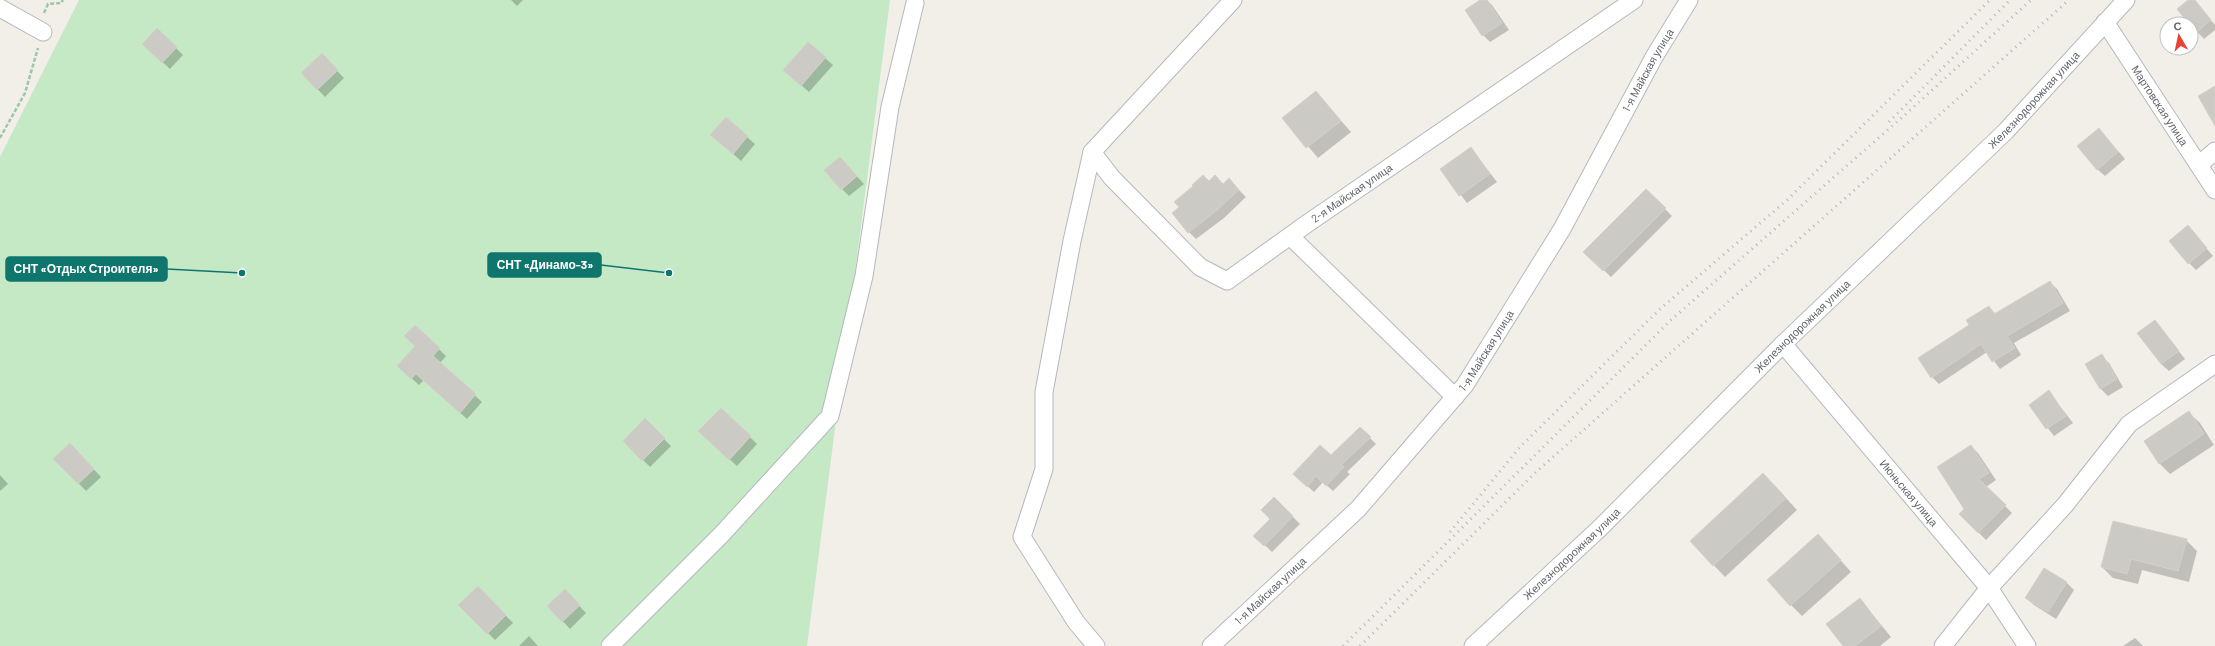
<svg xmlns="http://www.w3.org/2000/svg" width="2215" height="646" viewBox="0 0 2215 646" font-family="Barlow,sans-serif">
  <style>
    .green { fill: #c5e8c5 }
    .shadow { fill: #0003 }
    .building { fill: #cccac5; stroke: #d6d1c6 }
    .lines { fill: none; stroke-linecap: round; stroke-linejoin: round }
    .minor-casing { stroke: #b5b8bc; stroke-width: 19 }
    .path { stroke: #9cc7a9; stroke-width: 2.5; stroke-dasharray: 4 2; stroke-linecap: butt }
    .minor { stroke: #fff; stroke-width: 17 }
    .rail { stroke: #b6b7b8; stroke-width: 3; stroke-dasharray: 1 5; stroke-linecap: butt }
    .labels { text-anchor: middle; stroke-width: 3; stroke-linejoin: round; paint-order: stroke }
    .street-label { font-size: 11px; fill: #5f6368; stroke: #fff }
    .leader { fill: none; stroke: #0f766e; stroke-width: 1.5 }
    .callout-dot { fill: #0f766e; stroke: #fff; stroke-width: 1.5 }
    .callout { fill: #0f766e; stroke: #0f766e; stroke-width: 1.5 }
    .callout-label { font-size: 12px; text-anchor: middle; font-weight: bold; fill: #fff }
  </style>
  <rect width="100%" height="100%" fill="#f1efe8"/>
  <!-- green -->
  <path class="green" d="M79 0H890L807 646H0V157Z"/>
  <!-- shadow -->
  <path class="shadow" d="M511 0H523L517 6Z
    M1482 0H1487L1492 5 1509 30 1490 42 1483 35Z
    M2190 0H2194L2215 25V30L2204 39 2190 24Z
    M157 29 183 55 170 69 143 44Z
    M808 43 833 65 809 92 792 77Z
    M322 55 344 78 325 97 302 73Z
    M1316 92 1351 132 1318 158 1284 118Z
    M726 119 755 144 741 161 712 135Z
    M2099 129 2125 159 2105 176 2097 169Z
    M1471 148 1497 182 1467 203 1441 169Z
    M840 158 864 184 849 196 842 189Z
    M1229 180 1246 197 1224 218 1196 239 1189 232 1209 182 1223 185Z
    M1646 190 1672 216 1611 277 1585 252Z
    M2188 227 2213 256 2196 270 2189 263Z
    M2050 282 2057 289 2070 311 2014 343 2021 355 2000 369 1987 352 1939 384 1932 377 1970 325 1989 307 1996 314Z
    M2155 321 2185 359 2169 371 2161 364Z
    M415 326 446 356 440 363 482 402 467 419 424 380 419 385 398 366 416 347Z
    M2101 356 2109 363 2123 387 2108 396 2101 389 2086 365Z
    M2049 392 2073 423 2054 436 2030 405Z
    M2189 413 2200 423 2214 445 2170 474 2159 463Z
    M645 420 671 446 650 467 624 441Z
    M1360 428 1376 444 1347 472 1350 474 1333 491 1323 482 1314 492 1294 474 1331 456Z
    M750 437 757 444 737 466 707 439Z
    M70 444 101 477 86 491 55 459Z
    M1971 446 1978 453 1996 480 1986 487 2012 513 1986 540 1960 514 1965 509Z
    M0 475 8 484 0 491Z
    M1774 485 1797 510 1725 577 1691 541Z
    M1274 498 1300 524 1272 552 1255 536 1271 519Z
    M2186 540 2197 551 2189 582 2142 570 2138 584 2113 578 2102 567Z
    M1829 547 1851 572 1802 616 1791 605Z
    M2044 569 2067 583 2074 590 2056 619 2034 605 2026 598Z
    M478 587 513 623 495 640 460 605Z
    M565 591 586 613 570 629 549 606Z
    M1860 599 1891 637 1880 646H1844Z
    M529 636 538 646H519Z
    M2135 638 2143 646H2123Z"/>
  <!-- building -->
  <path class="building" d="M1480 0H1487L1502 23 1482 36 1465 10Z
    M2188 0H2195L2211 20 2196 33 2191 24H2189L2177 9Z
    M157 28 177 47 162 63 142 44Z
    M808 42 826 57 801 86 783 70Z
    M322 53 338 70 317 90 301 73Z
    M2215 86V126L2198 96Z
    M1316 91 1341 121 1306 148 1282 118Z
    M726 117 748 136 733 154 710 135Z
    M2099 128 2118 152 2097 170 2077 146Z
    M1471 147 1490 174 1459 196 1440 169Z
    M840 157 857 176 841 190 824 170Z
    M1203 175 1209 181 1215 175 1223 184 1229 178 1239 190 1216 211 1188 233 1172 213 1179 207 1174 202 1193 186 1192 185Z
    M1646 189 1666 208 1603 271 1583 252Z
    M2188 225 2207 248 2188 264 2169 241Z
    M2050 281 2063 303 2007 336 2015 348 1992 362 1981 344 1931 378 1918 358 1969 325 1966 320 1989 306 1994 314Z
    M2155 320 2179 351 2161 364 2137 333Z
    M415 325 440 348 433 356 476 394 460 413 416 374 411 379 397 366 415 346 404 336Z
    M2102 354 2117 379 2100 389 2085 364Z
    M2049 390 2066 416 2046 429 2029 405Z
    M721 408 751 436 729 460 698 431Z
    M2189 411 2204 434 2159 464 2144 441Z
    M645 418 665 438 642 461 623 441Z
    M1360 427 1371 437 1341 465 1344 467 1326 486 1316 476 1307 487 1293 474 1320 445 1331 455Z
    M70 443 94 469 78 484 53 459Z
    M1971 445 1989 473 1979 479 2006 505 1978 533 1959 514 1964 509 1937 467Z
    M1763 473 1786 498 1713 566 1690 541Z
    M1274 497 1293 516 1264 546 1253 536 1270 519 1261 510Z
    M2113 521 2187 539 2178 571 2131 559 2127 574 2101 567Z
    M1818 534 1841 560 1790 606 1767 580Z
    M2044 568 2067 582 2048 612 2025 598Z
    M478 586 506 615 487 634 458 605Z
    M565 589 580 605 562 622 547 606Z
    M1860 598 1881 626 1855 646H1843L1826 624Z"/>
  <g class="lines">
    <defs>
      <g id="minor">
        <path d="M0 8 43 32"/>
        <path id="s1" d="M2105 22 2215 190"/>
        <path id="s2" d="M1092 152 1112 178 1200 267 1227 281 1308 223 1634 0"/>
        <path d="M2200 164 2215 151"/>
        <path d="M1290 236 1455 397"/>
        <path id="s3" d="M1783 344 1989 588 2027 646"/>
        <path d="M610 646 722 534 830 416 864 276 890 107 915 3"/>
        <path d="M1096 646 1076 622 1022 537 1044 469V392L1072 241 1092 152 1233 0"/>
        <path id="s4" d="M1211 646 1358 509 1465 385 1562 229 1654 57 1689 0"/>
        <path id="s5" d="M1473 646 1600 528 1783 344 2006 131 2126 0"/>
        <path d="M1943 646 1989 588 2065 505 2129 424 2215 364"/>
      </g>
    </defs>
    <!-- minor casing -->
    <use href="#minor" class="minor-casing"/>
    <!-- path -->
    <path class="path" d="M44 13 48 4 61 3 63 0
      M0 138 25 93 38 48"/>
    <!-- minor -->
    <use href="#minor" class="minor"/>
    <!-- rail -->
    <path class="rail" d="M1889 122 2010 0
      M1450 532 1520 447 1659 310 1787 200 1990 0
      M1343 646 1671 320 1907 113 2031 0
      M1360 646 1535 473 2069 0"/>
  </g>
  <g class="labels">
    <!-- street labels -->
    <g class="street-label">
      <text dy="4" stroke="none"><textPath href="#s4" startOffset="729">1-я Майская улица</textPath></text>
      <text dy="4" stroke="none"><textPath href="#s5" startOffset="783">Железнодорожная улица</textPath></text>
      <text dy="4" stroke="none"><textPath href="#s1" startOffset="100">Мартовская улица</textPath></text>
      <text dy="4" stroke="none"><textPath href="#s2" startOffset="341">2-я Майская улица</textPath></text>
      <text dy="4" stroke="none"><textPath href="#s5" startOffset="459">Железнодорожная улица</textPath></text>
      <text dy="4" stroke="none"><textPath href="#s4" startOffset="405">1-я Майская улица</textPath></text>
      <text dy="4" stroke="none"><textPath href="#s3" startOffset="195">Июньская улица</textPath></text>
      <text dy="4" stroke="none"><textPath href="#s5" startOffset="135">Железнодорожная улица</textPath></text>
      <text dy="4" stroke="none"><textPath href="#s4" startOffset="81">1-я Майская улица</textPath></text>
    </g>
  </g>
  <!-- callouts -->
  <path class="leader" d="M669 273L601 265M242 273L167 269"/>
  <g class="callout-dot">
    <circle cx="669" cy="273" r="4"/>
    <circle cx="242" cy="273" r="4"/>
  </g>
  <g class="callout">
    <rect x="488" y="253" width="113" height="24" rx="4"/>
    <rect x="6" y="257" width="161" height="24" rx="4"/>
  </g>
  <g class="callout-label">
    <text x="545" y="269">СНТ «Динамо-3»</text>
    <text x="86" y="273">СНТ «Отдых Строителя»</text>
  </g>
  <!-- north arrow -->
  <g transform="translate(2179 36) rotate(351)"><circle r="19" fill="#ffffff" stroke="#bfc1c3"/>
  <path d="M0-3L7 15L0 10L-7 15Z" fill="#ea4335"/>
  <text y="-6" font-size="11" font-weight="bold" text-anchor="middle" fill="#5f6368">С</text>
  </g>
</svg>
